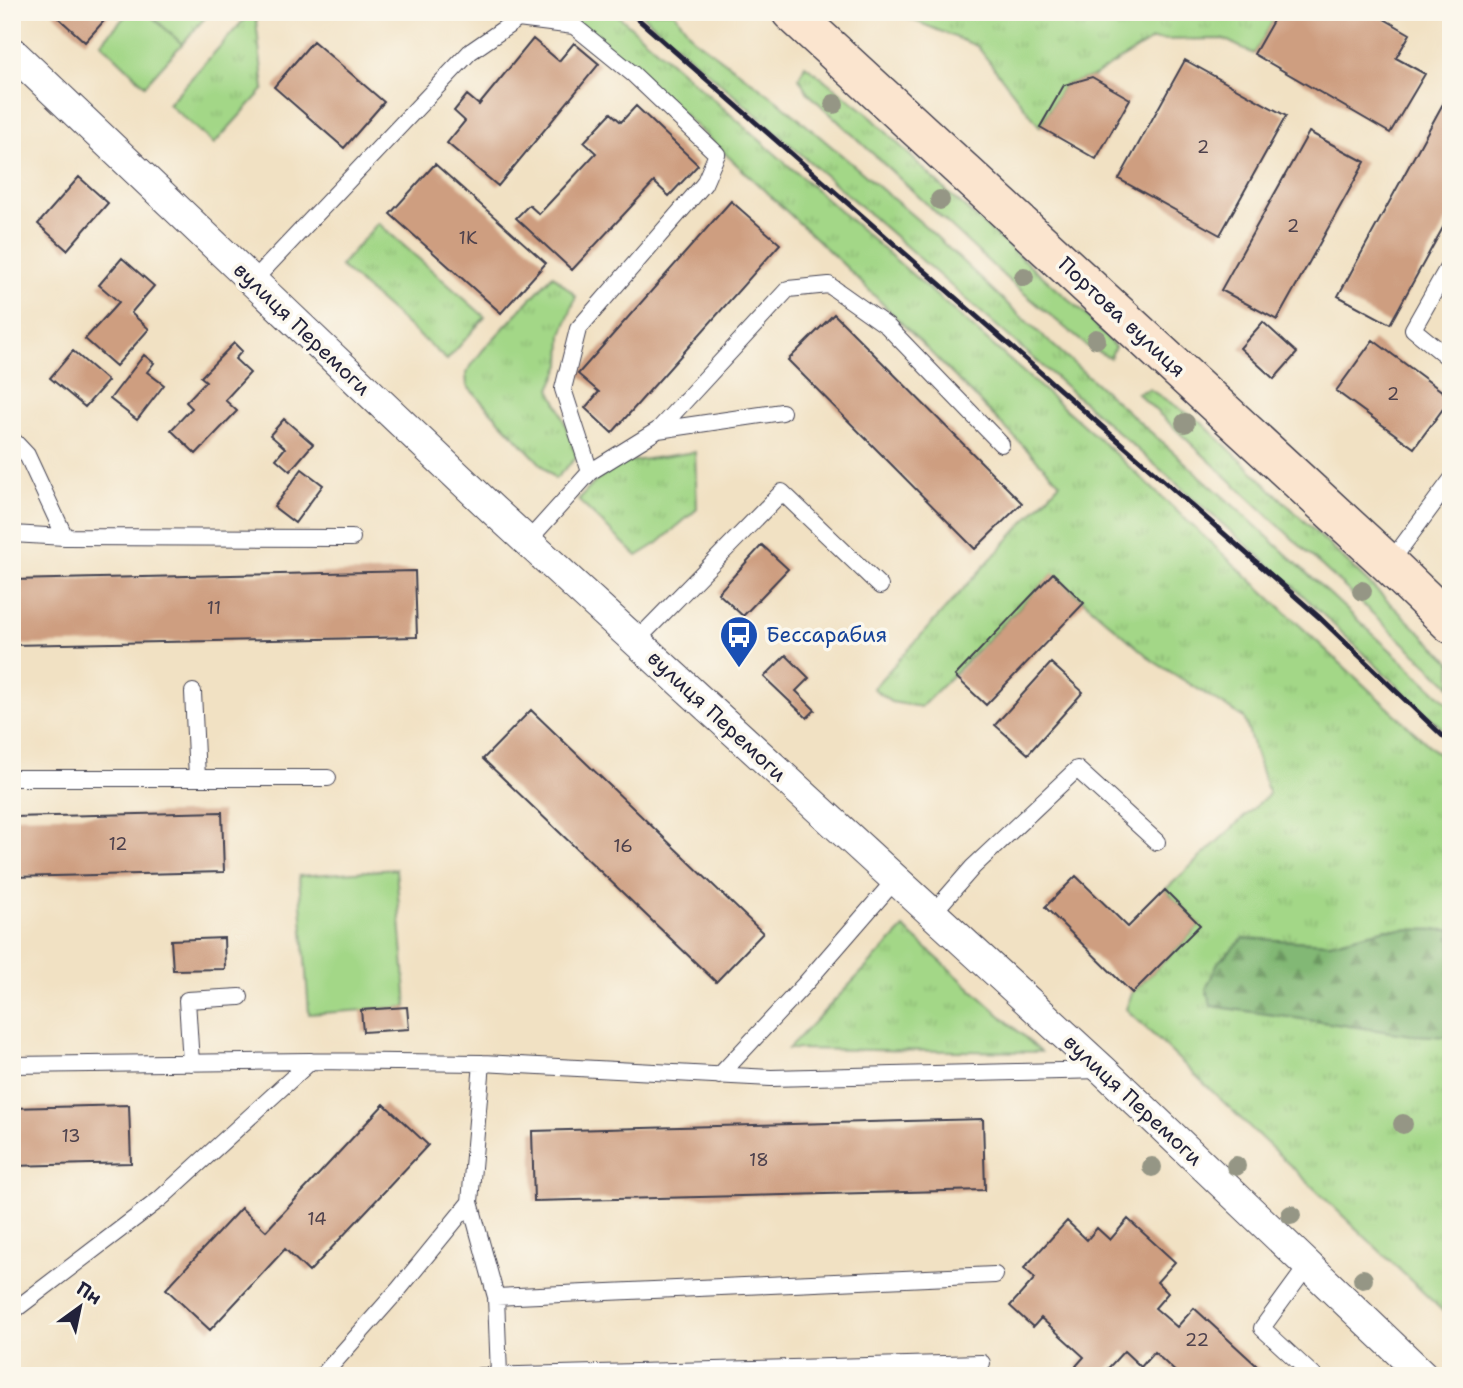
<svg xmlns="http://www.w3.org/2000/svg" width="1463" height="1388" viewBox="0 0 1463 1388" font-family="'Shantell Sans',sans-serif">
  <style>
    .grass { fill: url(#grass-tufts); stroke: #627c61; stroke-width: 2 }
    .forest { fill: url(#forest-firs); stroke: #526d58; stroke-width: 2 }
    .green { fill: #a3d787; stroke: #627c61; stroke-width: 2 }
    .building { fill: #ce9e80 }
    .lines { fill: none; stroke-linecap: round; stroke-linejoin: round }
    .service-casing { stroke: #413f4f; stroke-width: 18 }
    .minor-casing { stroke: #413f4f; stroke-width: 32 }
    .secondary-casing { stroke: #413f4f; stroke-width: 41 }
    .service { stroke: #fff; stroke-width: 16 }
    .minor { stroke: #fff; stroke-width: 30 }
    .secondary { stroke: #fbe5cf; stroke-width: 38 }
    .rail { stroke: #22223b; stroke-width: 5 }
    .tree { fill: #959685 }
    .labels { text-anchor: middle; stroke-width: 7; stroke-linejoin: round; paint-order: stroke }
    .number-label { font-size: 18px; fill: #4d414c }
    .street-label { font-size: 21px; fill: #22223b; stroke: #fbf7ec }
    .transit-label { font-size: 21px; fill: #164399; stroke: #fbf7ec; text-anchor: start }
  </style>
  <defs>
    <pattern id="grass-tufts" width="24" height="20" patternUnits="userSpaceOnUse" patternTransform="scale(1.75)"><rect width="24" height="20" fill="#a3d787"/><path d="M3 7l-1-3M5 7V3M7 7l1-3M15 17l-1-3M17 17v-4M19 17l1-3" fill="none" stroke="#8cb875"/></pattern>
    <pattern id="forest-firs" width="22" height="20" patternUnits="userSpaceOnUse" patternTransform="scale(1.75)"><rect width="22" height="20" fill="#82b874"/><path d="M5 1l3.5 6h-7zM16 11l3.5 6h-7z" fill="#6a9560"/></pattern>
  </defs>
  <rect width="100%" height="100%" fill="#fbf7ec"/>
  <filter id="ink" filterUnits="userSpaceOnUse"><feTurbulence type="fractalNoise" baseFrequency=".0143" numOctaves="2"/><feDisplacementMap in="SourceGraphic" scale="14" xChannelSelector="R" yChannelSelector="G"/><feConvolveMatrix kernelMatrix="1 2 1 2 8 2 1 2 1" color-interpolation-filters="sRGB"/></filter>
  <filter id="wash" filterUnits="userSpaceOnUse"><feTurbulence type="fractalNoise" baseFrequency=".00686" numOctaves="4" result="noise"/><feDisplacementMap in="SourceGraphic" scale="28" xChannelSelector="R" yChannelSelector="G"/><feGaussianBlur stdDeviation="1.57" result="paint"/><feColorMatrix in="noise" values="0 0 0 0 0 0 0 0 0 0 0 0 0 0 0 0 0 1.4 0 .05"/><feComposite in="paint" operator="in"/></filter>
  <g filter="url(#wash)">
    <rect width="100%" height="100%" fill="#f1e1c3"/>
    <!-- grass -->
    <path class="grass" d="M147 12H210L182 44Z
      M251 12H255L264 89 214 144 168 104Z
      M559 12H614L1097 437 1451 766V1319L1126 1009 1132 993 1200 925 1165 890 1269 794 1244 718 1153 661 1053 574 921 707 891 702 873 688 1060 483 846 267 622 57Z
      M639 12H674L693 38 778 101 925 226 1017 313 1245 516 1451 706V737L1292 585Z
      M893 12H1278L1254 54 1224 39 1152 40 1092 77 1064 85 1040 127 977 46Z
      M805 65 866 112 946 191 1083 312 1115 347 1110 358 1088 347 1007 279 808 93 799 78Z
      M378 223 485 317 447 360 340 266Z
      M553 275 576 296 562 335 561 365 550 389 559 407 577 457 555 479 467 386 466 373 483 350Z
      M1149 389 1201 422 1451 662V687L1137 393Z
      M695 452 697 509 658 543 637 556 578 500 597 480 621 463Z
      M904 928 1041 1052 788 1049Z"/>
    <!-- forest -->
    <path class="forest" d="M1386 929 1451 930V1037L1411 1035 1211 1006 1206 989 1218 962 1244 938 1330 943Z"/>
    <!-- green -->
    <path class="green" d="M129 12H147L182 44 145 85 101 43Z
      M396 869 407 1007 309 1014 299 876Z"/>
    <g id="blocks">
      <!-- building -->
      <path class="building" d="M52 12H112L85 42Z
        M1278 12H1372L1410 34 1396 58 1425 74 1390 133 1254 54Z
        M533 39 559 61 574 43 599 64 498 186 447 143 465 121 454 111 467 95 479 105Z
        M313 41 384 102 344 148 274 87Z
        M1185 60 1286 116 1220 235 1119 179Z
        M1092 77 1130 99 1096 159 1040 127 1064 85Z
        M1451 89V213L1390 324 1338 296Z
        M636 106 698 165 669 196 654 182 572 270 516 218 529 205 539 214 596 153 584 142 611 113 621 122Z
        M1309 132 1365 162 1277 320 1221 290Z
        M435 164 546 263 501 313 390 214Z
        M79 177 108 203 67 250 38 224Z
        M731 201 780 244 612 433 585 408 599 392 578 374Z
        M122 258 154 286 131 313 149 329 116 366 85 339 119 302 99 285Z
        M834 314 1022 503 975 549 788 360Z
        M1263 322 1297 353 1274 379 1240 348Z
        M1373 340 1451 398 1414 448 1336 391Z
        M234 343 242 351 235 359 250 373 225 400 237 411 196 454 171 430 192 408 186 402 206 381 201 377Z
        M73 351 108 381 85 407 50 378Z
        M144 355 154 363 147 372 164 385 137 420 110 399Z
        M284 419 313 444 290 471 276 459 285 448 270 435Z
        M302 469 323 485 295 523 274 507Z
        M762 545 788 569 743 616 718 593Z
        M415 571 417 637 12 645V580Z
        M1053 573 1084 603 986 705 955 676Z
        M786 655 809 678 796 691 815 710 807 718 764 677Z
        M1051 663 1083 692 1028 754 995 725Z
        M531 710 763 933 716 982 483 759Z
        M222 812 224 872 12 877V817Z
        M1076 876 1128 927 1165 890 1200 925 1132 993 1045 907Z
        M224 938 225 969 173 970 171 940Z
        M407 1007 409 1029 363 1032 361 1010Z
        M384 1104 428 1145 309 1272 285 1249 210 1330 166 1289 241 1208 266 1231Z
        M129 1105 131 1163 12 1166V1108Z
        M983 1119 985 1190 534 1201 532 1131Z
        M1128 1219 1175 1262 1157 1282 1168 1293 1155 1308 1177 1327 1194 1308 1268 1376H1180L1154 1352 1141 1367 1124 1351 1101 1376H1087L1076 1366 1084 1357 1041 1318 1033 1327 1010 1306 1035 1278 1024 1268 1067 1221 1087 1240 1097 1228 1110 1240Z"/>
    </g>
  </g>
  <g filter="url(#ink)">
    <use href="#blocks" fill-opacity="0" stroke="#413f4f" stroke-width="2"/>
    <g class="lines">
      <defs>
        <path id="service" d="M1451 262 1413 329 1451 360
          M253 281 470 52 518 19 574 26 633 74 717 154 704 184 578 329 563 389 590 472
          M658 430 782 412
          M12 439 27 455 65 537
          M12 534 65 537 352 538
          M527 542 590 472 658 430 788 289 829 285 887 326 1001 444
          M1389 564 1451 480
          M636 641 782 492 880 586
          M193 692 197 778
          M12 778H328
          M932 914 973 867 1077 769 1157 842
          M191 1063 187 1000 240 997
          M12 1065 311 1061 482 1063 771 1078 1103 1070
          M719 1076 804 985 895 880
          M470 1202 496 1297 499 1375
          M1308 1265 1262 1328 1314 1376
          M496 1297 995 1275
          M12 1312 160 1199 311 1061
          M322 1376 399 1289 470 1202 482 1063
          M480 1376 982 1363"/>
        <path id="minor" d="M12 52 492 509 1103 1070 1424 1376"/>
        <path id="secondary" d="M791 12 1389 564 1451 624"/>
      </defs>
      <!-- service casing -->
      <use href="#service" class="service-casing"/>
      <!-- minor casing -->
      <use href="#minor" class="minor-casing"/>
      <!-- secondary casing -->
      <use href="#secondary" class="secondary-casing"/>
      <!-- service -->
      <use href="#service" class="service"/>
      <!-- minor -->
      <use href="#minor" class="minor"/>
      <!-- secondary -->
      <use href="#secondary" class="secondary"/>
      <!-- rail -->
      <path class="rail" d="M630 12 1320 618 1451 744"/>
    </g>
    <!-- trees -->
    <g class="tree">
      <circle cx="834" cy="104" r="10"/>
      <circle cx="940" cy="200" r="10"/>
      <circle cx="1024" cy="277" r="10"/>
      <circle cx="1096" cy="339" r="10"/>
      <circle cx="1185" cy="423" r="10"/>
      <circle cx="1362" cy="591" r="10"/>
      <circle cx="1403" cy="1124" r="10"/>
      <circle cx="1236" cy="1166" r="10"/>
      <circle cx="1152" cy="1167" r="10"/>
      <circle cx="1291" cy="1215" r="10"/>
      <circle cx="1363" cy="1279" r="10"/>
    </g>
  </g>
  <!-- icons -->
  <defs>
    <symbol id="bus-pin" viewBox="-11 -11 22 30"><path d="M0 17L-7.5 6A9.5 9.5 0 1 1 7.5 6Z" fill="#1a4fb4" stroke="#fbf7ec"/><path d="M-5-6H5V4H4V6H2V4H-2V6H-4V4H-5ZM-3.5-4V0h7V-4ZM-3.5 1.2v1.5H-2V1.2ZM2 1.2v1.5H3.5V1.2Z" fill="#fff"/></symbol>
  </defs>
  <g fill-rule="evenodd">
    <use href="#bus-pin" x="717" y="613" width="44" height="60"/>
  </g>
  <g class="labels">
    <!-- number labels -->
    <g class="number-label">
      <text x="1203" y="153">2</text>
      <text x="1293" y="232">2</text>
      <text x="468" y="244">1К</text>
      <text x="1393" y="400">2</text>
      <text x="214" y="614">11</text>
      <text x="118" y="850">12</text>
      <text x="623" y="852">16</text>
      <text x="71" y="1142">13</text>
      <text x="759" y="1166">18</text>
      <text x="317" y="1225">14</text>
      <text x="1197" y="1346">22</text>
    </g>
    <!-- street labels -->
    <g class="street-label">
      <text transform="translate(1122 317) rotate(43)" y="7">Портова вулиця</text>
      <text transform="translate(302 329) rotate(44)" y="7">вулиця Перемоги</text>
      <text transform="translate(717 716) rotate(43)" y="7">вулиця Перемоги</text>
      <text transform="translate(1133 1100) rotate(43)" y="7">вулиця Перемоги</text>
    </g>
    <!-- transit labels -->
    <g class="transit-label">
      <text x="766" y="642">Бессарабия</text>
    </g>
  </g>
  <!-- margin -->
  <rect width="1463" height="1388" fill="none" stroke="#fbf7ec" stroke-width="42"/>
  <!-- north arrow -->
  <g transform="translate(80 1307) rotate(33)" stroke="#fbf7ec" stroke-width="5" paint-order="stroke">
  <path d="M0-5L12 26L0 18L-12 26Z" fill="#22223b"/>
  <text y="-10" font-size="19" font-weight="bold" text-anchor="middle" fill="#22223b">Пн</text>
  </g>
</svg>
